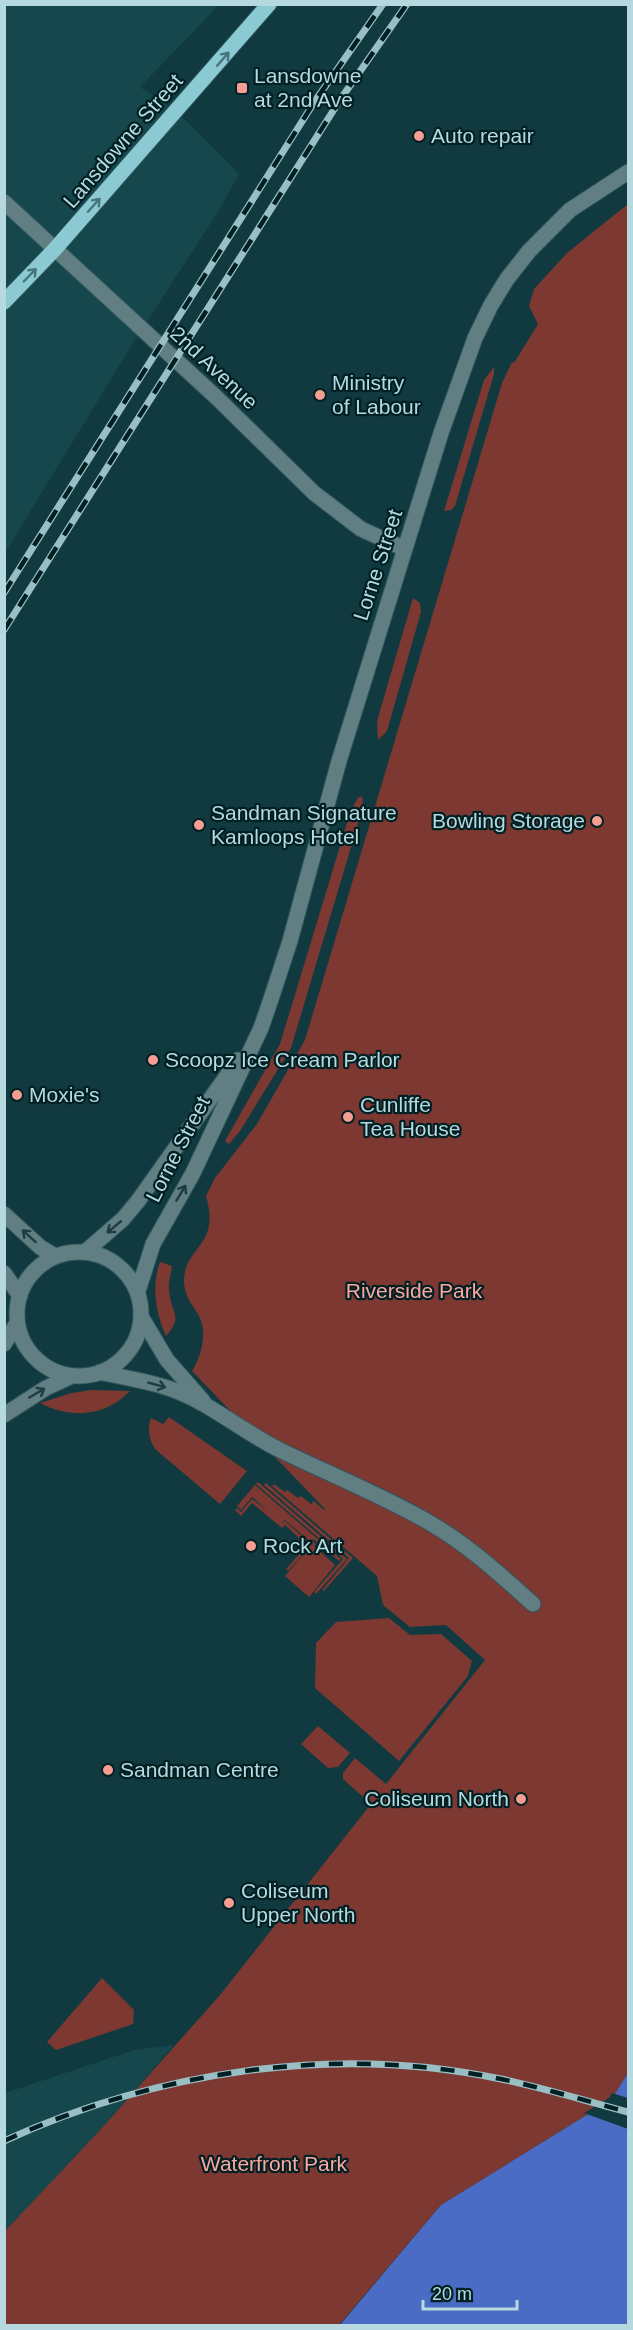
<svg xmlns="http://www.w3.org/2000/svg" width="633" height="2330" viewBox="0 0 633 2330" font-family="Arial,sans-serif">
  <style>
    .built { fill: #15474d }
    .green { fill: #7d3832 }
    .water { fill: #4b6cc4 }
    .pier { fill: #103a3f }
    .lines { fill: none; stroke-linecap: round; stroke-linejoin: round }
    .minor-casing { stroke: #2e575c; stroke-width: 17 }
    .major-casing { stroke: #2e575c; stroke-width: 17 }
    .minor { stroke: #617f83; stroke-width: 15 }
    .major { stroke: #8bcad3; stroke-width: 15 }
    .rail-casing { stroke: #99bec3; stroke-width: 7 }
    .rail { stroke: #002024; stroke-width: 4.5; stroke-dasharray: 14; stroke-linecap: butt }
    .oneway { stroke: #46757c }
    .oneway2 { stroke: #1d3c40 }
    .poi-dot { fill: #f59c93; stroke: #002024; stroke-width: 2 }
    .labels { text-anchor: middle; stroke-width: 4.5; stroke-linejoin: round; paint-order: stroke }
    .poi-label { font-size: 21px; fill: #b5d9de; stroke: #002024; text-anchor: start }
    .street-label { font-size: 21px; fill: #b5d9de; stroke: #002024 }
    .park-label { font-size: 21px; fill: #fca69d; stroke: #002024 }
  </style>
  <rect width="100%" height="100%" fill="#103a3f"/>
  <!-- built -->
  <path class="built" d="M5 5H219L140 87 177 112 239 174 221 207 128 351 5 553Z
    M174 2045 97 2133 5 2231V2093L134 2050Z"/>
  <!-- green -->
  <path class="green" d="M628 204V2073L611 2100 441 2205 339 2325 5 2326V2231L100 2130 220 1995 371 1804 343 1779V1773L355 1758 386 1784 485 1660 446 1625 410 1627 383 1605 377 1576 272 1486 274 1484 285 1492 287 1490 298 1498 301 1496 311 1504 314 1501 324 1510 325 1509 192 1371C202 1355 208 1331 198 1314 191 1303 184 1295 184 1281 184 1246 221 1247 206 1196L215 1178 257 1124 305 1040 502 383 512 362 514 363 538 324 529 306 534 289 567 253Z
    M494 367V374L455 506 451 510 444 511 484 380Z
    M413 598 420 603 421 612 387 731 378 740 377 721Z
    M362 796 363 807 291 1048 240 1131 229 1144 225 1141 280 1044 351 810 358 798Z
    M160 1262 172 1266C171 1274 168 1282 169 1291 171 1313 184 1316 166 1336 156 1314 151 1286 160 1262Z
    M91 1390 130 1391C105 1417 71 1419 40 1403L72 1393Z
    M169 1417 247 1471 220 1504 155 1449C149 1439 147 1430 151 1418L163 1424Z
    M258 1482 347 1559 316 1594 314 1592 343 1559 256 1484Z
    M266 1483 353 1558 324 1591 322 1590 349 1558 264 1485Z
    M255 1485 341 1559 339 1561 315 1540 311 1539 316 1544 314 1546 335 1565 309 1597 285 1576 313 1544 285 1520 281 1523 285 1521 312 1545 288 1571 286 1569 304 1549 297 1542 299 1538 285 1525 282 1528 252 1503 241 1516 235 1510 237 1508 241 1512 252 1499 269 1512 252 1497 241 1510 237 1506Z
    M389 1618 410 1635 441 1634 472 1661 468 1676 399 1761 315 1688 316 1643 336 1622Z
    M318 1726 350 1753 338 1767 328 1768 301 1744Z
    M102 1978 134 2010 133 2024 56 2050 47 2042Z"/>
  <!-- water -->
  <path class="water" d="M628 2073V2325L339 2326 441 2205 611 2100Z"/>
  <!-- pier -->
  <path class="pier" d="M612 2093 628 2098V2129L584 2113 609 2098Z"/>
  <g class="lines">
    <defs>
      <path id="minor" d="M4 202 216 397 314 493 361 529 405 549
        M4 1214 40 1247 55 1256
        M17 1314a62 62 0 1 1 124 0a62 62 0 1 1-124 0Z
        M85 1252 123 1219 138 1201 238 1060
        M4 1273 20 1296
        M138 1291 153 1244 193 1173 261 1028 271 999 290 941 339 761 441 433 475 338 491 305 507 279 529 251 570 210 628 172
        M142 1318 167 1360 203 1401
        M4 1344 17 1323
        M100 1372C124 1378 149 1381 171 1389 211 1403 244 1433 282 1451 331 1475 382 1495 430 1523 468 1545 501 1575 533 1604
        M4 1415 46 1388 72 1376"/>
      <path id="major" d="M4 302 55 249 269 4"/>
    </defs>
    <!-- minor casing -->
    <use href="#minor" class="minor-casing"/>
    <!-- major casing -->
    <use href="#major" class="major-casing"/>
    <!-- minor -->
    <use href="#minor" class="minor"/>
    <!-- major -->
    <use href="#major" class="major"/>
    <defs>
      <path id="rail" d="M4 593 315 101 383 4
        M4 630 340 100 407 4
        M4 2141C157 2071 335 2044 501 2079 544 2088 586 2101 628 2112"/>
    </defs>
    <!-- rail casing -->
    <use href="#rail" class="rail-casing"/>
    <!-- rail -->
    <use href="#rail" class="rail"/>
  </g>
  <!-- one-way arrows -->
  <defs><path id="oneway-shaft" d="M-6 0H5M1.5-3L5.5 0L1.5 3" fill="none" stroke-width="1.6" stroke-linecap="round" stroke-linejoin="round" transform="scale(1.5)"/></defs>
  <g class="oneway">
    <use href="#oneway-shaft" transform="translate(223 59) rotate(-49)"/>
    <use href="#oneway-shaft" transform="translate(94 205) rotate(-48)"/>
    <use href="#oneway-shaft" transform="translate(30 275) rotate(-46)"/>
  </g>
  <g class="oneway2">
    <use href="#oneway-shaft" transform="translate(181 1193) rotate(-59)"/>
    <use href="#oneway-shaft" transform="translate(114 1227) rotate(140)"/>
    <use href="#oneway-shaft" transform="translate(29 1236) rotate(-138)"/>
    <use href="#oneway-shaft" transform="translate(157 1385) rotate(15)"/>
    <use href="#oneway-shaft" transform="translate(37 1393) rotate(-30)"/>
  </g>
  <!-- markers -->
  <g class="poi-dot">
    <rect x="236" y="82" width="12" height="12" rx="3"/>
    <circle cx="419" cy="136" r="6"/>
    <circle cx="320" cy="395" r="6"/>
    <circle cx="597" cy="821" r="6"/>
    <circle cx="199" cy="825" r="6"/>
    <circle cx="153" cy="1060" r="6"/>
    <circle cx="17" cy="1095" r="6"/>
    <circle cx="348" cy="1117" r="6"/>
    <circle cx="251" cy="1546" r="6"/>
    <circle cx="108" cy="1770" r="6"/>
    <circle cx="521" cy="1799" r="6"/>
    <circle cx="229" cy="1903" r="6"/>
  </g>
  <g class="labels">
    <!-- poi labels -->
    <g class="poi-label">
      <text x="254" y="83">Lansdowne<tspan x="254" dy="24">at 2nd Ave</tspan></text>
      <text x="431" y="143">Auto repair</text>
      <text x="332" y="390">Ministry<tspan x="332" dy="24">of Labour</tspan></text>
      <text x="211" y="820">Sandman Signature<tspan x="211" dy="24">Kamloops Hotel</tspan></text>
      <text x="585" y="828" text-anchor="end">Bowling Storage</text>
      <text x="165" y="1067">Scoopz Ice Cream Parlor</text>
      <text x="29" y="1102">Moxie's</text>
      <text x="360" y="1112">Cunliffe<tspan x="360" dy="24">Tea House</tspan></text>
      <text x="263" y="1553">Rock Art</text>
      <text x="120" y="1777">Sandman Centre</text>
      <text x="509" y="1806" text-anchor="end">Coliseum North</text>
      <text x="241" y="1898">Coliseum<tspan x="241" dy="24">Upper North</tspan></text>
    </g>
    <!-- street labels -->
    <g class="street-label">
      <text transform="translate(123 141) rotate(-49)" y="7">Lansdowne Street</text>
      <text transform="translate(214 368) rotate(43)" y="7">2nd Avenue</text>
      <text transform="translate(378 565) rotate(-72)" y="7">Lorne Street</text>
      <text transform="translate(178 1149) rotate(-63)" y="7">Lorne Street</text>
    </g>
    <!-- park labels -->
    <g class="park-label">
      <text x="414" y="1298">Riverside Park</text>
      <text x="274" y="2171">Waterfront Park</text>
    </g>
  </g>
  <!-- border -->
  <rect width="633" height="2330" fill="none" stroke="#b5d9de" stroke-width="12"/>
  <!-- scale -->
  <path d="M423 2300v9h94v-9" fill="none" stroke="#b5d9de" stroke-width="3"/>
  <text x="432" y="2300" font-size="18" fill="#b5d9de" stroke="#002024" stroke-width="4.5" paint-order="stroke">20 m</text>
</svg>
